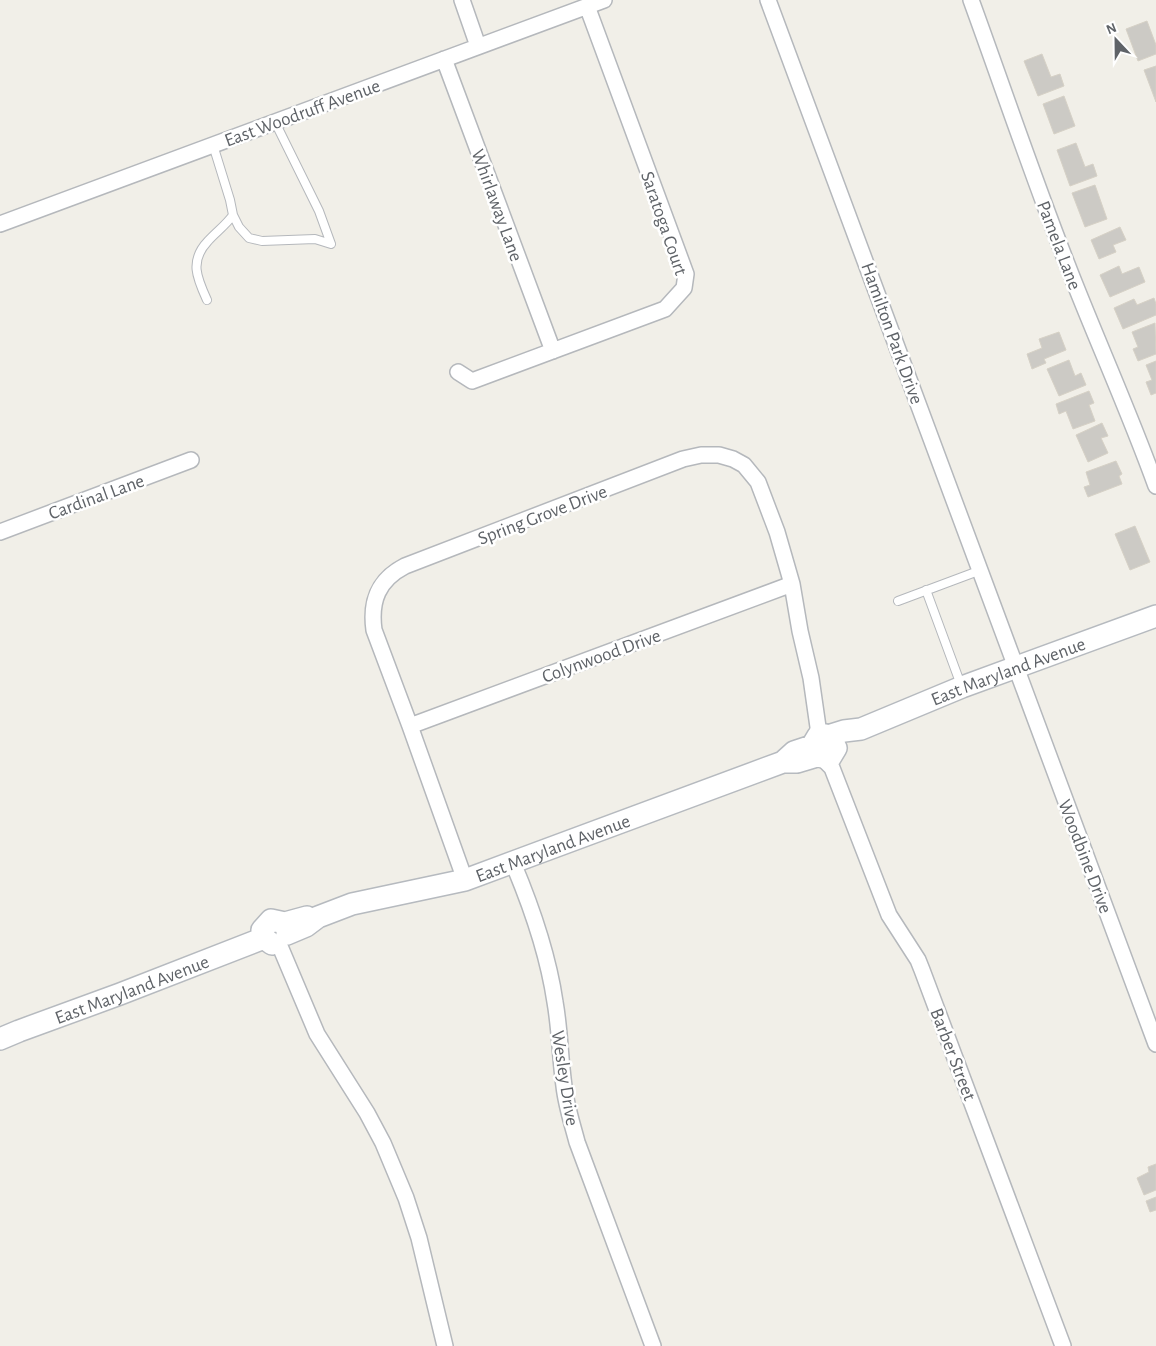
<svg xmlns="http://www.w3.org/2000/svg" width="1156" height="1346" viewBox="0 0 1156 1346" font-family="'Alegreya Sans',sans-serif">
  <style>
    .building { fill: #cccac5; stroke: #d6d1c6 }
    .lines { fill: none; stroke-linecap: round; stroke-linejoin: round }
    .lane-casing { stroke: #b5b8bc; stroke-width: 10 }
    .street-casing { stroke: #b5b8bc; stroke-width: 18 }
    .secondary-casing { stroke: #b6babf; stroke-width: 24 }
    .lane { stroke: #fff; stroke-width: 8 }
    .street { stroke: #fff; stroke-width: 15 }
    .secondary { stroke: #fff; stroke-width: 21 }
    .labels { text-anchor: middle; stroke-width: 5; stroke-linejoin: round; paint-order: stroke }
    .street-label { font-size: 19px; fill: #5f6368; stroke: #fff }
  </style>
  <rect width="100%" height="100%" fill="#f1efe8"/>
  <!-- building -->
  <path class="building" d="M1147 21 1156 45V54L1138 61 1126 29Z
    M1042 54 1051 77 1060 74 1064 86 1038 96 1024 61Z
    M1156 66V102L1144 70Z
    M1064 96 1075 126 1054 134 1043 104Z
    M1076 143 1085 167 1093 164 1097 176 1070 186 1057 150Z
    M1095 185 1107 219 1085 227 1072 193Z
    M1120 227 1126 240 1113 245 1116 252 1099 259 1091 240Z
    M1119 266 1122 274 1139 267 1145 282 1110 297 1100 275Z
    M1154 298 1156 304V315L1123 329 1114 308 1134 299 1137 305Z
    M1155 323 1156 354 1138 361 1133 349 1138 347 1132 332Z
    M1059 332 1066 350 1044 359 1046 363 1032 369 1027 354 1042 348 1039 339Z
    M1069 360 1075 376 1081 373 1086 385 1059 396 1047 369Z
    M1156 361V393L1151 395 1146 382 1152 380 1146 365Z
    M1089 391 1094 403 1089 405 1095 421 1073 429 1066 411 1059 414 1056 404Z
    M1102 423 1108 436 1101 438 1108 453 1088 462 1076 435Z
    M1116 461 1122 474 1119 476 1122 484 1088 497 1084 487 1090 485 1086 472Z
    M1135 526 1150 562 1130 570 1115 534Z
    M1156 1164V1190L1144 1195 1137 1178 1149 1172 1148 1167Z
    M1156 1197V1210L1150 1212 1146 1201Z"/>
  <g class="lines">
    <defs>
      <path id="lane" d="M275 122 319 211 331 244
        M233 215 239 227 249 238 262 241 315 239 331 244
        M207 300C197 278 189 261 208 241 216 232 226 225 233 215L230 200 213 145
        M926 590 961 685
        M898 601 981 570"/>
      <path id="street" d="M462 0 478 46
        M768 0 1156 1044
        M971 0C1003 88 1033 177 1067 264 1096 339 1129 411 1156 486
        M444 59 553 351
        M0 224 604 0
        M458 372 472 381 665 309 684 288 686 274 587 6
        M0 532 191 460
        M410 726 792 584
        M822 758 832 768 889 915 918 960 922 970 1063 1346
        M513 863C532 908 548 954 555 1002 560 1030 560 1058 564 1086 566 1105 572 1123 577 1142L653 1346
        M465 880 410 726 374 630C370 601 378 580 405 566L683 459 701 455H719L733 459 744 465 758 482 777 532 792 584 800 631 811 678 818 727V736
        M279 944 317 1034 367 1113 383 1143 406 1198 419 1238 445 1346"/>
      <g id="secondary">
        <path id="s1" d="M828 736 844 731 861 729 962 687 1156 616"/>
        <path id="s2" d="M287 934 306 926 318 917 352 904 465 880 783 762 794 752 812 746 818 736 826 735 832 741 836 748 830 758 817 756 797 762H783"/>
        <path d="M272 944 264 938 262 930 271 920 285 923 307 917"/>
        <path id="s3" d="M0 1039 19 1031 120 994 264 938"/>
      </g>
    </defs>
    <!-- lane casing -->
    <use href="#lane" class="lane-casing"/>
    <!-- street casing -->
    <use href="#street" class="street-casing"/>
    <!-- secondary casing -->
    <use href="#secondary" class="secondary-casing"/>
    <!-- lane -->
    <use href="#lane" class="lane"/>
    <!-- street -->
    <use href="#street" class="street"/>
    <!-- secondary -->
    <use href="#secondary" class="secondary"/>
  </g>
  <g class="labels">
    <!-- street labels -->
    <g class="street-label">
      <text transform="translate(302 112) rotate(-20)" y="7">East Woodruff Avenue</text>
      <text transform="translate(498 205) rotate(70)" y="7">Whirlaway Lane</text>
      <text transform="translate(665 223) rotate(71)" y="7">Saratoga Court</text>
      <text transform="translate(1060 245) rotate(69)" y="7">Pamela Lane</text>
      <text transform="translate(893 333) rotate(70)" y="7">Hamilton Park Drive</text>
      <text transform="translate(96 496) rotate(-20)" y="7">Cardinal Lane</text>
      <text transform="translate(542 514) rotate(-21)" y="7">Spring Grove Drive</text>
      <text transform="translate(601 655) rotate(-20)" y="7">Colynwood Drive</text>
      <text dy="7" stroke="none"><textPath href="#s1" startOffset="192">East Maryland Avenue</textPath></text>
      <text dy="7" stroke="none"><textPath href="#s2" startOffset="281">East Maryland Avenue</textPath></text>
      <text transform="translate(1086 856) rotate(69)" y="7">Woodbine Drive</text>
      <text dy="7" stroke="none"><textPath href="#s3" startOffset="141">East Maryland Avenue</textPath></text>
      <text transform="translate(954 1054) rotate(69)" y="7">Barber Street</text>
      <text transform="translate(566 1078) rotate(81)" y="7">Wesley Drive</text>
    </g>
  </g>
  <!-- north arrow -->
  <g transform="translate(1116 40) rotate(338)" stroke="#ffffff" stroke-width="4" paint-order="stroke">
  <path d="M0-4L9 19L0 12L-9 19Z" fill="#5f6368"/>
  <text y="-8" font-size="14" font-weight="bold" text-anchor="middle" fill="#5f6368">N</text>
  </g>
</svg>
